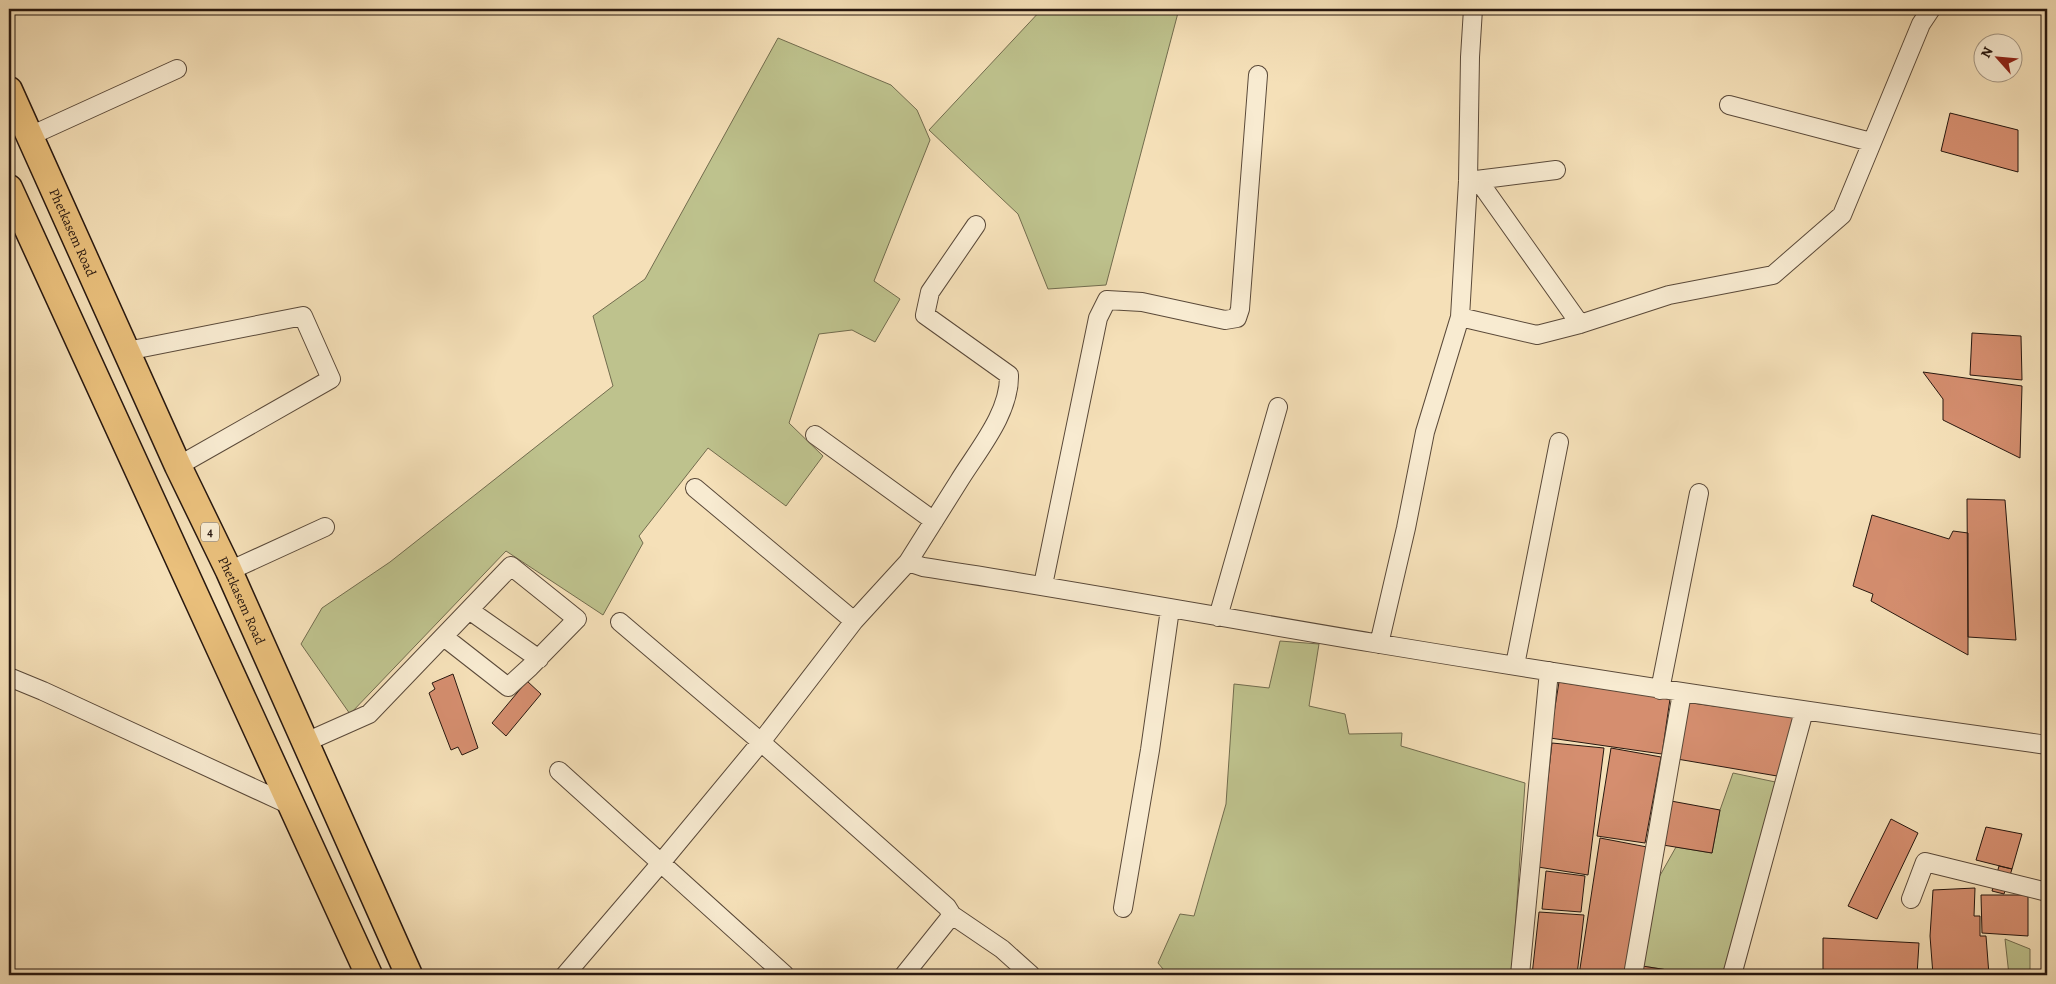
<svg xmlns="http://www.w3.org/2000/svg" width="2056" height="984" viewBox="0 0 2056 984" font-family="Alegreya,serif">
  <style>
    .green { fill: #bec28d; stroke: #726c4e }
    .building { fill: #d58e6f; stroke: #27170f }
    .lines { fill: none; stroke-linecap: round; stroke-linejoin: round }
    .minor-casing { stroke: #5a4939; stroke-width: 20 }
    .highway-casing { stroke: #27170f; stroke-width: 29 }
    .minor { stroke: #f8ebd1; stroke-width: 18 }
    .highway { stroke: #eac07c; stroke-width: 26 }
    .labels { text-anchor: middle; stroke-width: 5; stroke-linejoin: round; paint-order: stroke }
    .shield { fill: #f8ebd1; stroke: #665749; stroke-width: 1 }
    .shield-label { font-size: 12px; font-weight: bold; fill: #27170f }
    .street-label { font-size: 14px; fill: #27170f; stroke: #f8ebd1 }
  </style>
  <rect width="100%" height="100%" fill="#f5e0b8"/>
  <filter id="stains"><feTurbulence type="fractalNoise" baseFrequency=".004" numOctaves="4"/><feColorMatrix values="0 0 0 0 .2 0 0 0 0 .09 0 0 0 0 .02 0 0 0 .5 -.17"/></filter>
  <radialGradient id="worn" r=".72"><stop offset=".6" stop-color="#630" stop-opacity="0"/><stop offset="1" stop-color="#630" stop-opacity=".3"/></radialGradient>
  <!-- green -->
  <path class="green" d="M1042 9H1179L1106 285 1048 289 1018 214 929 130Z
    M778 38 891 85 917 110 930 140 874 281 900 299 875 342 852 330 819 334 789 423 823 456 786 506 708 448 639 536 643 543 603 615 506 551 350 714 301 644 322 608 390 562 613 386 593 316 645 279Z
    M1280 641 1319 644 1309 706 1345 714 1349 734 1402 733 1401 746 1525 783 1512 975H1168L1158 963 1180 914 1194 916 1226 804 1234 684 1269 688Z
    M1733 773 1780 783 1728 975H1687V973L1642 966 1658 879 1676 847 1712 853 1720 810Z
    M2005 939 2030 949V975H2009Z"/>
  <!-- building -->
  <path class="building" d="M1950 113 2018 130V172L1941 151Z
    M1972 333 2021 336 2022 380 1970 375Z
    M1923 372 2022 386 2020 458 1943 420V399Z
    M1967 499 2005 500 2016 640 1968 637Z
    M1872 515 1949 539 1953 531 1968 533V655L1871 601 1873 594 1853 586Z
    M453 674 478 748 462 755 458 747 451 750 429 693 435 689 432 683Z
    M527 681 541 694 506 736 492 723Z
    M1559 682 1670 699 1662 754 1550 738Z
    M1685 702 1795 717 1783 777 1677 759Z
    M1552 743 1604 748 1588 875 1538 867Z
    M1611 748 1661 757 1645 843 1597 836Z
    M1671 801 1720 810 1712 853 1663 845Z
    M1891 819 1918 833 1877 919 1848 906Z
    M1986 827 2022 834 2012 869 1976 860Z
    M1600 838 1647 847 1625 975H1579Z
    M1999 866 2012 869 2004 894 1992 891Z
    M1546 871 1585 876 1581 912 1542 909Z
    M1975 888 1974 916H1980V936H1986L1989 975H1933L1930 936 1933 890Z
    M1981 895H2028V936L1982 933Z
    M1539 912 1584 915 1577 975H1532Z
    M1823 938 1919 943 1917 975 1823 972Z
    M1642 966 1687 973 1686 975H1641Z"/>
  <g class="lines">
    <defs>
      <path id="minor" d="M1729 105 1871 142
        M30 136 177 69
        M1478 180 1580 324
        M1468 181 1556 170
        M1460 317 1537 335 1580 324 1669 295 1773 275 1842 215 1921 24 1931 9
        M127 351 303 316 331 379 178 466
        M815 435 934 521
        M695 488 854 621
        M908 562C925 535 942 508 959 481 978 450 1010 413 1009 375L925 315 930 292 976 225
        M229 571 325 527
        M1043 585 1098 318 1107 300 1142 302 1225 320 1237 318 1240 309 1258 75
        M469 610 539 659
        M1218 617 1278 407
        M620 622 761 742 947 907 952 915 1002 949 1031 975
        M1379 644 1406 528 1425 432 1460 317 1468 181 1470 57 1473 9
        M1515 665 1559 442
        M9 677 43 691 292 806
        M1660 690 1699 493
        M306 742 369 714 511 566 577 619 530 667 508 687 444 637
        M559 771 785 975
        M1911 899 1925 862 2047 892
        M1123 908 1150 750 1170 609
        M565 975 660 864 761 742 854 621 908 562 923 567C1074 590 1224 618 1374 643 1598 680 1822 714 2047 745
        M904 975 952 915
        M1520 975 1549 671
        M1633 975 1682 693
        M1732 975 1804 711"/>
      <g id="highway">
        <path id="s1" d="M9 90 178 466 229 571 409 975"/>
        <path d="M9 188 369 975"/>
      </g>
    </defs>
    <!-- minor casing -->
    <use href="#minor" class="minor-casing"/>
    <!-- highway casing -->
    <use href="#highway" class="highway-casing"/>
    <!-- minor -->
    <use href="#minor" class="minor"/>
    <!-- highway -->
    <use href="#highway" class="highway"/>
  </g>
  <g class="labels">
    <!-- shield labels -->
    <rect class="shield" x="201" y="522.5" width="18" height="19" rx="4"/>
    <g class="shield-label">
      <text x="210" y="536">4</text>
    </g>
    <!-- street labels -->
    <g class="street-label">
      <text dy="5" stroke="none"><textPath href="#s1" startOffset="156">Phetkasem Road</textPath></text>
      <text dy="5" stroke="none"><textPath href="#s1" startOffset="561">Phetkasem Road</textPath></text>
    </g>
  </g>
  <!-- margin -->
  <rect width="2056" height="984" fill="none" stroke="#f5e0b8" stroke-width="30"/>
  <rect x="10" y="10" width="2036" height="964" fill="none" stroke="#27170f" stroke-width="2.5"/>
  <rect x="15" y="15" width="2026" height="954" fill="none" stroke="#27170f"/>
  <!-- north arrow -->
  <g transform="translate(1998 58) rotate(297)"><circle r="24" fill="#f8ebd1" stroke="#a49683"/>
  <path d="M0-4L9 19L0 12L-9 19Z" fill="#8f2418"/>
  <text y="-8" font-size="14" font-weight="bold" text-anchor="middle" fill="#27170f">N</text>
  </g>
  <rect width="100%" height="100%" filter="url(#stains)"/>
  <rect width="100%" height="100%" fill="url(#worn)"/>
</svg>
